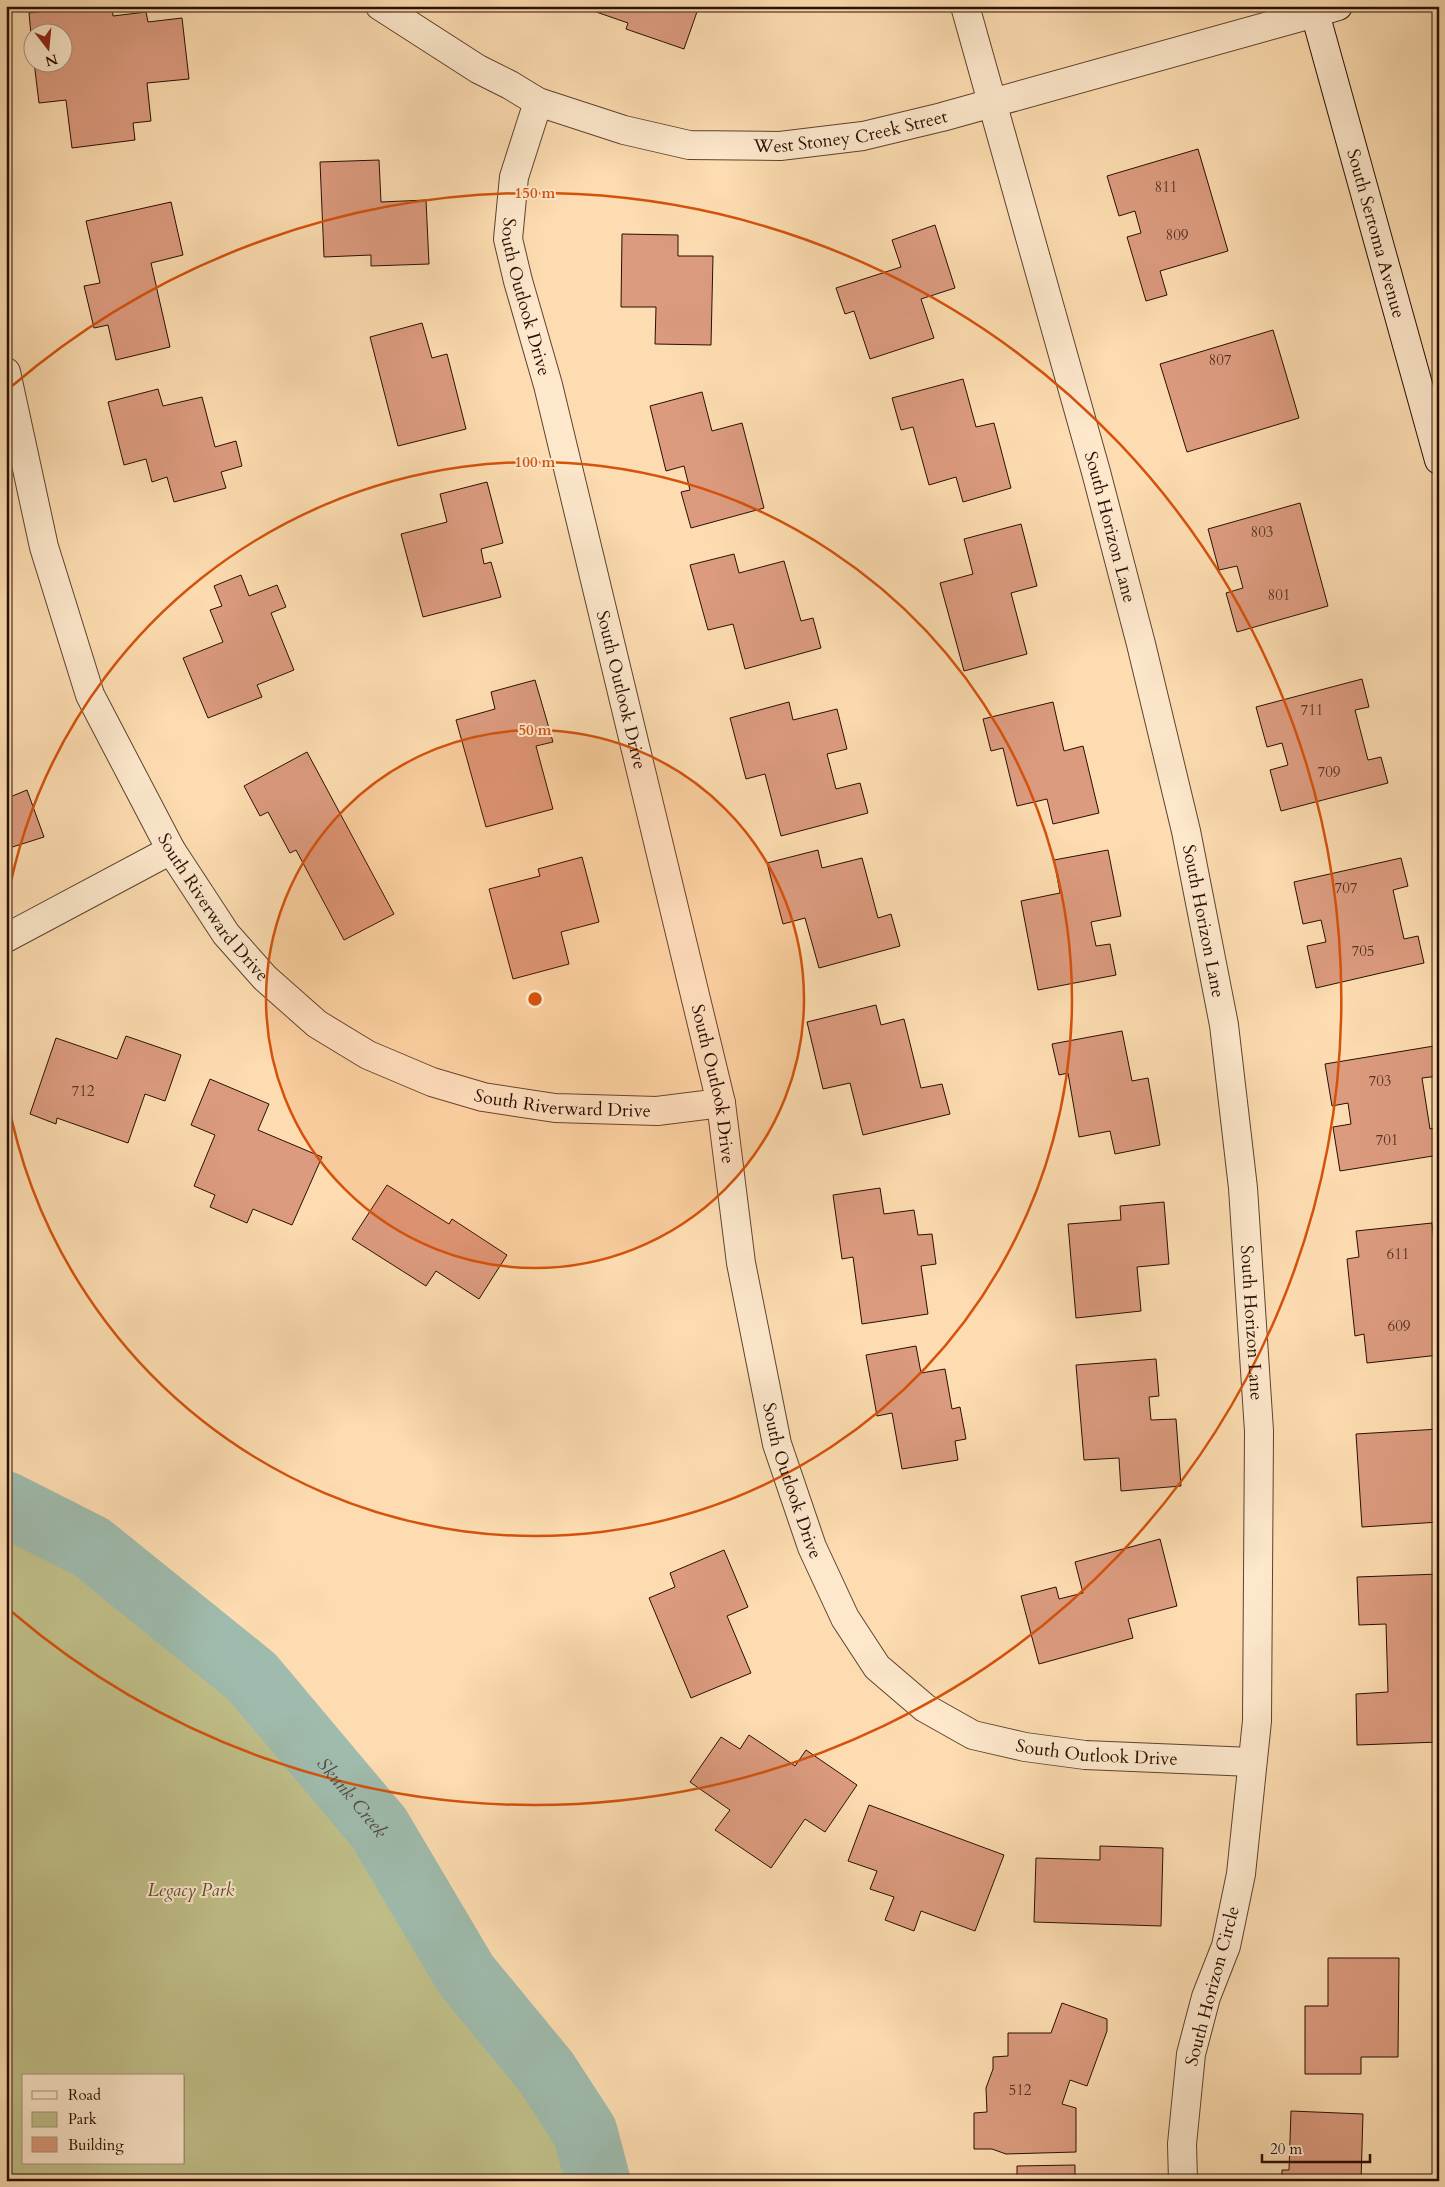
<svg xmlns="http://www.w3.org/2000/svg" width="1445" height="2187" viewBox="0 0 1445 2187" font-family="Cardo,serif">
  <style>
    .green { fill: #c1c08a; stroke: #756846; fill-rule: evenodd }
    .lines { fill: none; stroke-linecap: round; stroke-linejoin: round }
    .river { stroke: #9fbbad; stroke-width: 65 }
    .building { fill: #dc9b7f; stroke: #290f03 }
    .street-casing { stroke: #5e422e; stroke-width: 30 }
    .secondary-casing { stroke: #290f03; stroke-width: 30 }
    .street { stroke: #fde8cc; stroke-width: 28 }
    .secondary { stroke: #fde8cc; stroke-width: 28 }
    .ring { fill: none; stroke: #d5520b; stroke-width: 2.5 }
    .labels { text-anchor: middle; stroke-width: 4; stroke-linejoin: round; paint-order: stroke }
    .number-label { font-size: 15px; fill: #563222 }
    .street-label { font-size: 18px; fill: #290f03; stroke: #fde8cc }
    .park-label { font-size: 18px; font-style: italic; fill: #5e4d32; stroke: #fde8cc }
    .water-label { font-size: 19px; font-style: italic; fill: #524b3e; stroke: #fde8cc }
    .centre { fill: #d5520b; stroke: #fde8cc; stroke-width: 2.5 }
    .ring-label { font-size: 15px; text-anchor: middle; font-weight: bold; fill: #d5520b; stroke: #fde8cc; stroke-width: 4; stroke-linejoin: round; paint-order: stroke }
  </style>
  <rect width="100%" height="100%" fill="#fcdcb0"/>
  <filter id="stains"><feTurbulence type="fractalNoise" baseFrequency=".004" numOctaves="4"/><feColorMatrix values="0 0 0 0 .2 0 0 0 0 .09 0 0 0 0 .02 0 0 0 .5 -.17"/></filter>
  <radialGradient id="worn" r=".72"><stop offset=".6" stop-color="#630" stop-opacity="0"/><stop offset="1" stop-color="#630" stop-opacity=".3"/></radialGradient>
  <!-- green -->
  <path class="green" d="M6 1504 91 1547 252 1677 379 1828 466 1975 546 2072 585 2132 593 2181H6ZM24 2076H184V2163H24Z"/>
  <g class="lines">
    <!-- river -->
    <path class="river" id="s1" d="M6 1504 91 1547 252 1677 379 1828 466 1975 546 2072 585 2132 598 2181"/>
  </g>
  <!-- building -->
  <path class="building" d="M86 6H112L113 16 146 12 148 22 182 18 189 79 147 83 151 121 133 123 135 140 72 148 66 100 39 103 34 62H62V32H32V45L29 13Z
    M579 6H699L684 49 626 29 628 23Z
    M1198 149 1228 251 1160 271 1167 295 1146 301 1127 237 1141 233 1135 211 1119 216 1107 176Z
    M379 160 381 202 426 200 429 264 371 266V255L324 257 320 162Z
    M171 202 183 255 151 263 170 347 116 360 108 325 94 328 84 286 100 283 86 221Z
    M935 225 955 288 921 299 934 338 870 359 854 311 845 314 836 288 901 267 892 240Z
    M622 234 678 235V256H713L711 345 655 344 656 307H621Z
    M422 323 432 358 447 354 466 429 398 446 370 337Z
    M1273 330 1299 418 1187 452 1160 364Z
    M963 379 976 427 994 423 1011 488 963 502 956 477 929 485 913 427 901 430 892 398Z
    M158 389 163 406 202 397 215 447 236 441 242 466 221 472 226 488 174 502 167 477 152 482 146 459 124 465 108 402Z
    M702 392 712 431 742 423 764 508 691 528 681 492 690 490 684 466 666 471 650 406Z
    M487 482 503 543 481 549 484 564 491 562 501 597 423 617 401 534 447 522 440 494Z
    M1300 503 1328 606 1237 632 1226 593 1243 588 1237 566 1219 570 1208 529Z
    M1021 524 1037 586 1011 593 1027 654 964 671 940 583 973 574 964 539Z
    M734 554 739 573 784 561 801 621 813 618 821 648 745 669 733 624 708 630 690 565Z
    M241 575 249 596 277 585 286 607 271 613 294 670 257 685 262 697 208 718 183 658 223 642 210 610 222 606 214 586Z
    M1362 679 1369 707 1355 710 1368 760 1381 757 1388 783 1281 811 1270 770 1288 765 1282 743 1267 747 1256 707Z
    M535 680 553 742 536 746 553 809 486 827 456 720 495 709 491 692Z
    M789 702 793 720 837 709 847 749 827 754 836 789 860 783 868 813 781 836 765 774 746 779 730 718Z
    M1053 702 1064 751 1083 746 1099 813 1053 824 1047 799 1017 806 1003 748 991 751 983 719Z
    M307 752 394 914 344 940 296 850 290 853 268 812 260 816 244 786Z
    M6 786 10 797 27 790 44 837 6 849Z
    M818 850 822 868 862 858 878 918 891 914 900 946 819 968 805 918 783 924 767 863Z
    M1108 850 1121 916 1091 922 1096 946 1110 944 1116 975 1038 990 1021 901 1060 893 1054 860Z
    M582 857 599 922 561 932 569 964 513 979 489 889 540 876 538 869Z
    M1401 858 1408 886 1393 890 1404 939 1418 936 1424 963 1316 988 1307 946 1326 942 1321 920 1303 924 1294 882Z
    M876 1005 881 1025 904 1019 921 1088 942 1084 950 1114 863 1135 850 1083 823 1089 807 1022Z
    M1122 1031 1132 1081 1148 1078 1160 1145 1115 1154 1110 1131 1079 1137 1068 1073 1059 1075 1052 1044Z
    M126 1036 181 1055 165 1101 145 1094 128 1143 57 1118 56 1124 30 1114 56 1038 117 1059Z
    M1434 1046 1439 1076 1422 1078 1430 1129 1439 1127V1155L1340 1171 1333 1127 1351 1124 1348 1103 1332 1106 1325 1064Z
    M210 1079 269 1104 258 1130 322 1157 292 1225 253 1209 247 1223 210 1207 215 1195 194 1186 215 1135 191 1125Z
    M387 1185 449 1224 452 1219 507 1255 479 1299 436 1271 426 1286 352 1239Z
    M880 1188 884 1214 914 1210 918 1235 932 1234 936 1264 921 1266 928 1314 862 1324 853 1257 842 1259 833 1195Z
    M1164 1202 1169 1264 1137 1267 1141 1311 1076 1318 1068 1224 1121 1220 1120 1206Z
    M1432 1223 1439 1292V1355L1367 1363 1364 1334 1355 1336 1347 1259 1359 1257 1356 1231Z
    M916 1346 921 1373 945 1369 952 1409 960 1407 966 1439 955 1441 958 1460 902 1469 892 1413 877 1416 866 1355Z
    M1156 1359 1159 1396 1149 1397 1151 1420 1176 1419 1181 1486 1121 1491 1119 1458 1084 1460 1076 1365Z
    M1439 1429V1522L1362 1527 1356 1434Z
    M1160 1539 1177 1606 1128 1619 1133 1638 1039 1664 1021 1596 1056 1587 1059 1599 1083 1593 1075 1562Z
    M724 1550 748 1607 727 1616 751 1673 691 1698 649 1598 675 1587 670 1573Z
    M1439 1574V1742L1357 1745 1356 1694 1388 1692 1386 1624 1359 1625 1357 1577Z
    M749 1735 795 1766 806 1750 857 1785 825 1832 805 1819 771 1868 715 1830 730 1810 690 1782 721 1737 740 1749Z
    M869 1805 1004 1855 975 1931 921 1911 914 1931 885 1920 894 1897 870 1889 877 1871 848 1861Z
    M1100 1846 1163 1848 1161 1926 1034 1922 1036 1858 1100 1860Z
    M1328 1958H1399L1398 2057H1361V2074H1305V2006H1328Z
    M1062 2003 1107 2019V2031L1087 2086 1070 2080 1062 2104 1076 2108V2152L1006 2154 992 2149H974V2113L987 2112 986 2088 993 2069V2057L1008 2056V2033H1051Z
    M1291 2111 1363 2114 1361 2181H1282V2170H1289Z
    M1075 2165V2181H1017V2166Z"/>
  <g class="lines">
    <defs>
      <g id="street">
        <path id="s2" d="M380 6 478 69 510 85 538 102 624 130 689 145 780 146 863 136 942 117 1315 13"/>
        <path id="s3" d="M965 6 1096 472 1141 644 1186 831 1224 1025 1243 1188 1259 1431 1257 1721 1241 1874 1226 1946 1206 1997 1191 2054 1182 2144 1183 2181"/>
        <path id="s4" d="M538 102 514 177 508 239 518 281 548 385 721 1103 741 1263 777 1444 812 1547 845 1618 877 1667 925 1708 973 1735 1025 1747 1085 1755 1252 1762"/>
        <path id="s5" d="M6 372 44 547 90 695 171 850 226 934 265 978 317 1024 368 1055 432 1082 483 1097 555 1108 657 1111 721 1103"/>
        <path d="M6 938 171 850"/>
      </g>
      <g id="secondary">
        <path id="s6" d="M1313 6 1439 460"/>
        <path d="M1315 13 1338 6"/>
      </g>
    </defs>
    <!-- street casing -->
    <use href="#street" class="street-casing"/>
    <!-- secondary casing -->
    <use href="#secondary" class="secondary-casing"/>
    <!-- street -->
    <use href="#street" class="street"/>
    <!-- secondary -->
    <use href="#secondary" class="secondary"/>
  </g>
  <!-- distance rings -->
  <circle cx="535" cy="999" r="269" fill="#d5520b" fill-opacity=".12"/>
  <g class="ring">
    <circle cx="535" cy="999" r="269"/>
    <path d="M7 901A537 537 0 1 1 7 1097"/>
    <path d="M12 386A806 806 0 1 1 12 1612"/>
  </g>
  <g class="labels">
    <!-- number labels -->
    <g class="number-label">
      <text x="1166" y="192">811</text>
      <text x="1177" y="240">809</text>
      <text x="1220" y="365">807</text>
      <text x="1262" y="537">803</text>
      <text x="1279" y="600">801</text>
      <text x="1312" y="715">711</text>
      <text x="1329" y="777">709</text>
      <text x="1346" y="893">707</text>
      <text x="1363" y="956">705</text>
      <text x="1380" y="1086">703</text>
      <text x="83" y="1096">712</text>
      <text x="1387" y="1145">701</text>
      <text x="1398" y="1259">611</text>
      <text x="1399" y="1331">609</text>
      <text x="1020" y="2095">512</text>
    </g>
    <!-- street labels -->
    <g class="street-label">
      <text dy="6" stroke="none"><textPath href="#s2" startOffset="505">West Stoney Creek Street</textPath></text>
      <text dy="6" stroke="none"><textPath href="#s6" startOffset="236">South Sertoma Avenue</textPath></text>
      <text dy="6" stroke="none"><textPath href="#s4" startOffset="201">South Outlook Drive</textPath></text>
      <text dy="6" stroke="none"><textPath href="#s3" startOffset="541">South Horizon Lane</textPath></text>
      <text dy="6" stroke="none"><textPath href="#s4" startOffset="606">South Outlook Drive</textPath></text>
      <text dy="6" stroke="none"><textPath href="#s5" startOffset="580">South Riverward Drive</textPath></text>
      <text dy="6" stroke="none"><textPath href="#s3" startOffset="946">South Horizon Lane</textPath></text>
      <text dy="6" stroke="none"><textPath href="#s4" startOffset="1011">South Outlook Drive</textPath></text>
      <text dy="6" stroke="none"><textPath href="#s5" startOffset="1000">South Riverward Drive</textPath></text>
      <text dy="6" stroke="none"><textPath href="#s3" startOffset="1351">South Horizon Lane</textPath></text>
      <text dy="6" stroke="none"><textPath href="#s4" startOffset="1416">South Outlook Drive</textPath></text>
      <text dy="6" stroke="none"><textPath href="#s4" startOffset="1866">South Outlook Drive</textPath></text>
      <text transform="translate(1212 1986) rotate(-75)" y="6">South Horizon Circle</text>
    </g>
    <!-- park labels -->
    <g class="park-label">
      <text x="191" y="1896">Legacy Park</text>
    </g>
    <!-- water labels -->
    <g class="water-label">
      <text dy="7" stroke="none"><textPath href="#s1" startOffset="459">Skunk Creek</textPath></text>
    </g>
  </g>
  <circle cx="535" cy="999" r="8" class="centre"/>
  <g class="ring-label">
    <text x="535" y="198">150 m</text>
    <text x="535" y="467">100 m</text>
    <text x="535" y="735">50 m</text>
  </g>
  <!-- margin -->
  <rect width="1445" height="2187" fill="none" stroke="#fcdcb0" stroke-width="25"/>
  <rect x="8" y="8" width="1430" height="2172" fill="none" stroke="#290f03" stroke-width="2.5"/>
  <rect x="12" y="12" width="1420" height="2162" fill="none" stroke="#290f03"/>
  <!-- legend -->
  <rect x="22" y="2074" width="162" height="90" fill="#fde8cc" stroke="#a8917c"/>
  <rect x="32" y="2091" width="25" height="8" fill="#fde8cc" stroke="#a8917c"/>
  <text x="68" y="2100" font-size="15" fill="#290f03">Road</text>
  <rect x="32" y="2112" width="25" height="15" fill="#c1c08a" stroke="#a8917c"/>
  <text x="68" y="2124" font-size="15" fill="#290f03">Park</text>
  <rect x="32" y="2137" width="25" height="15" fill="#dc9b7f" stroke="#a8917c"/>
  <text x="68" y="2150" font-size="15" fill="#290f03">Building</text>
  <!-- north arrow -->
  <g transform="translate(48 48) rotate(164)"><circle r="24" fill="#fde8cc" stroke="#a8917c"/>
  <path d="M0-4L9 19L0 12L-9 19Z" fill="#8f2418"/>
  <text y="-8" font-size="14" font-weight="bold" text-anchor="middle" fill="#290f03">N</text>
  </g>
  <!-- scale -->
  <path d="M1262 2154v8h108v-8" fill="none" stroke="#290f03" stroke-width="2.5"/>
  <text x="1270" y="2154" font-size="15" fill="#290f03" stroke="#fde8cc" stroke-width="4" paint-order="stroke">20 m</text>
  <rect width="100%" height="100%" filter="url(#stains)"/>
  <rect width="100%" height="100%" fill="url(#worn)"/>
</svg>
